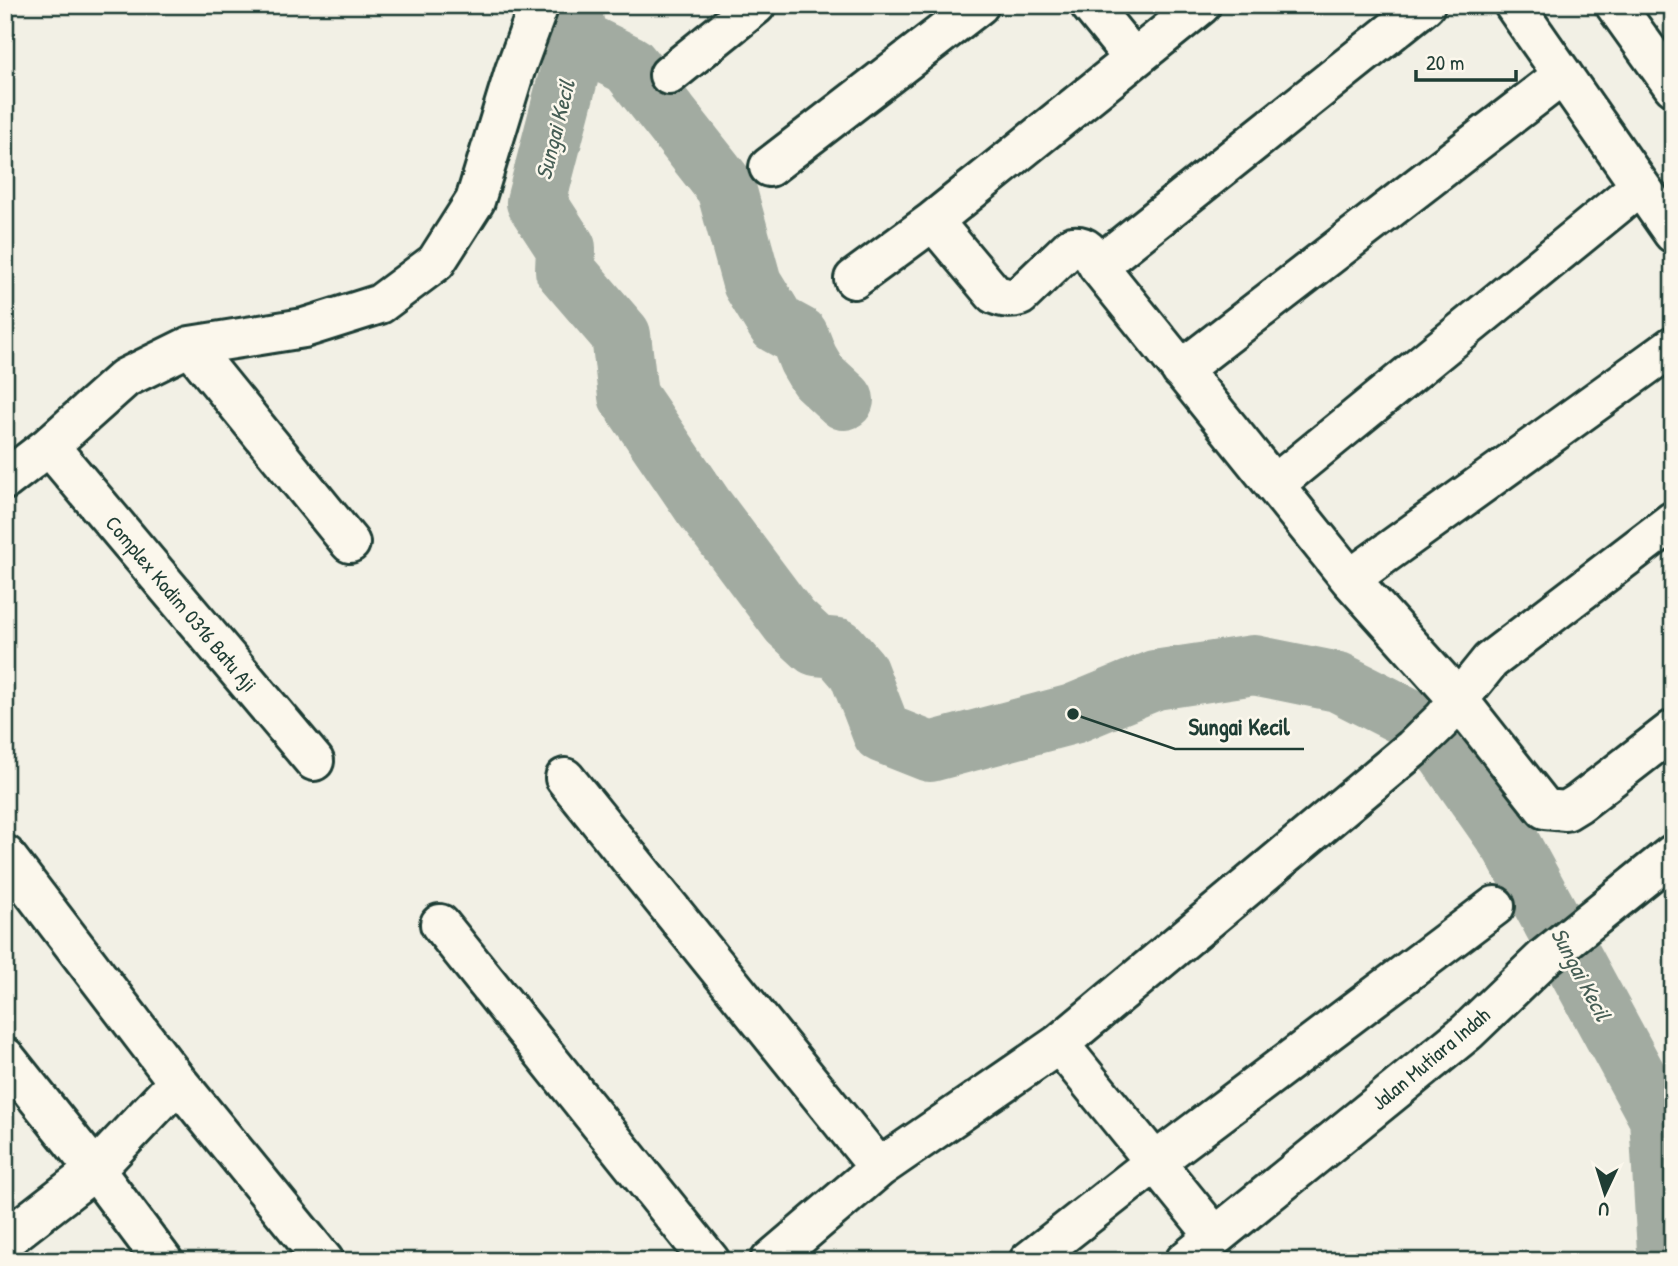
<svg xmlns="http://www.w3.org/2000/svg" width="1678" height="1266" viewBox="0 0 1678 1266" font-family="'Patrick Hand',sans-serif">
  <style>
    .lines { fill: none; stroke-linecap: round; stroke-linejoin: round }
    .river { stroke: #a2aba1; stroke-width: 60 }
    .minor-casing { stroke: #1f3d34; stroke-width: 44 }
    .minor { stroke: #fbf7ec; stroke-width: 38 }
    .labels { text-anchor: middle; stroke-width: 5; stroke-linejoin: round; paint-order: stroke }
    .street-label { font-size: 21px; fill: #1f3d34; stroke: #fbf7ec }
    .water-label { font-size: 23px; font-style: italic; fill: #465e55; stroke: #fbf7ec }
    .leader { fill: none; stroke: #1f3d34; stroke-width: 2.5 }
    .callout-dot { fill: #1f3d34; stroke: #fbf7ec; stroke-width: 2.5 }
    .callout-label { font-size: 23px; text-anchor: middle; font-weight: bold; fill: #1f3d34; stroke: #fbf7ec; stroke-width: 5; stroke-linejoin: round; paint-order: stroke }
  </style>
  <rect width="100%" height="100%" fill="#f2f0e5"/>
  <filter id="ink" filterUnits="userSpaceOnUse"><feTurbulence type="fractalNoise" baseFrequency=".0143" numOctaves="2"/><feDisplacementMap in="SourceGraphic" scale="14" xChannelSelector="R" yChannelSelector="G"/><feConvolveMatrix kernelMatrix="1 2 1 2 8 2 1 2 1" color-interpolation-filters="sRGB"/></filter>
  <g filter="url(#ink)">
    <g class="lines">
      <!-- river -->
      <path class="river" d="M570 5 578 40 536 202 566 248 565 270 621 335 628 396 703 506 790 622 816 646 838 648 858 671 882 733 930 752 1073 714 1155 680 1254 665 1338 682 1407 717 1446 752 1511 845 1659 1118 1667 1251
        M578 40 629 65 726 188 752 283 777 324 799 336 808 359 818 376 844 400"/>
      <defs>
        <path id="minor" d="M1090 5 1134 59
          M1514 5 1673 233
          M1615 5 1673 86
          M669 75 756 5
          M769 167 979 5
          M933 221 994 294C1004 298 1010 299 1020 296L1072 246C1087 244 1091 254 1098 266L1350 579 1458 699 1545 809 1566 811 1579 803 1673 730
          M1098 266 1425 5
          M854 279 933 221 1201 5
          M190 346 350 543
          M1181 370 1563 75
          M49 446 314 761
          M5 480 49 446 125 378 190 346 304 328 380 304 436 262 475 201 515 70 539 5
          M1274 485 1640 186
          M1350 579 1673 346
          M565 778 879 1168
          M5 855 178 1082 324 1261
          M440 924 710 1261
          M1059 1044 1215 1236
          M5 1057 95 1170 163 1261
          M5 1240 95 1170 178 1082
          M770 1261 879 1168 1059 1044 1413 748 1443 719 1490 661 1673 521
          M1029 1261 1155 1162 1495 906
          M1185 1261 1467 1032 1544 958 1673 854"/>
      </defs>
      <!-- minor casing -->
      <use href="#minor" class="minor-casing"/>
      <!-- minor -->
      <use href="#minor" class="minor"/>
    </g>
  </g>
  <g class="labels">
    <!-- street labels -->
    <g class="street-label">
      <text transform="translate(181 604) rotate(50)" y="7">Complex Kodim 0316 Batu Aji</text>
      <text transform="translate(1431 1059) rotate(-40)" y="7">Jalan Mutiara Indah</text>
    </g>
    <!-- water labels -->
    <g class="water-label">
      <text transform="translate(555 130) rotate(-76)" y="8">Sungai Kecil</text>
      <text transform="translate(1581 974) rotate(62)" y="8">Sungai Kecil</text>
    </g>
  </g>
  <!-- callouts -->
  <path class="leader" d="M1073 714L1175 749H1304"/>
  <circle class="callout-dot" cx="1073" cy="714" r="7"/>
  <g class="callout-label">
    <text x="1239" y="735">Sungai Kecil</text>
  </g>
  <!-- margin -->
  <rect width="1678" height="1266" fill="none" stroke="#fbf7ec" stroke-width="28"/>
  <rect x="14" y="14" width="1650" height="1238" fill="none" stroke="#1f3d34" stroke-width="2.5" filter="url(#ink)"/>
  <!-- north arrow -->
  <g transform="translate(1605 1193) rotate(184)" stroke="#fbf7ec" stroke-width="5" paint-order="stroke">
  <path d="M0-5L12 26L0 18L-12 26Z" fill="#1f3d34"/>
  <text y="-10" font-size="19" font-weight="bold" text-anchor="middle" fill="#1f3d34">U</text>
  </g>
  <!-- scale -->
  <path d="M1416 70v10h100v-10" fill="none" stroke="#1f3d34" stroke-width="3.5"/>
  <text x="1426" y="70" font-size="21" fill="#1f3d34" stroke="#fbf7ec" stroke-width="5" paint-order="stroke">20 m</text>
</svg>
